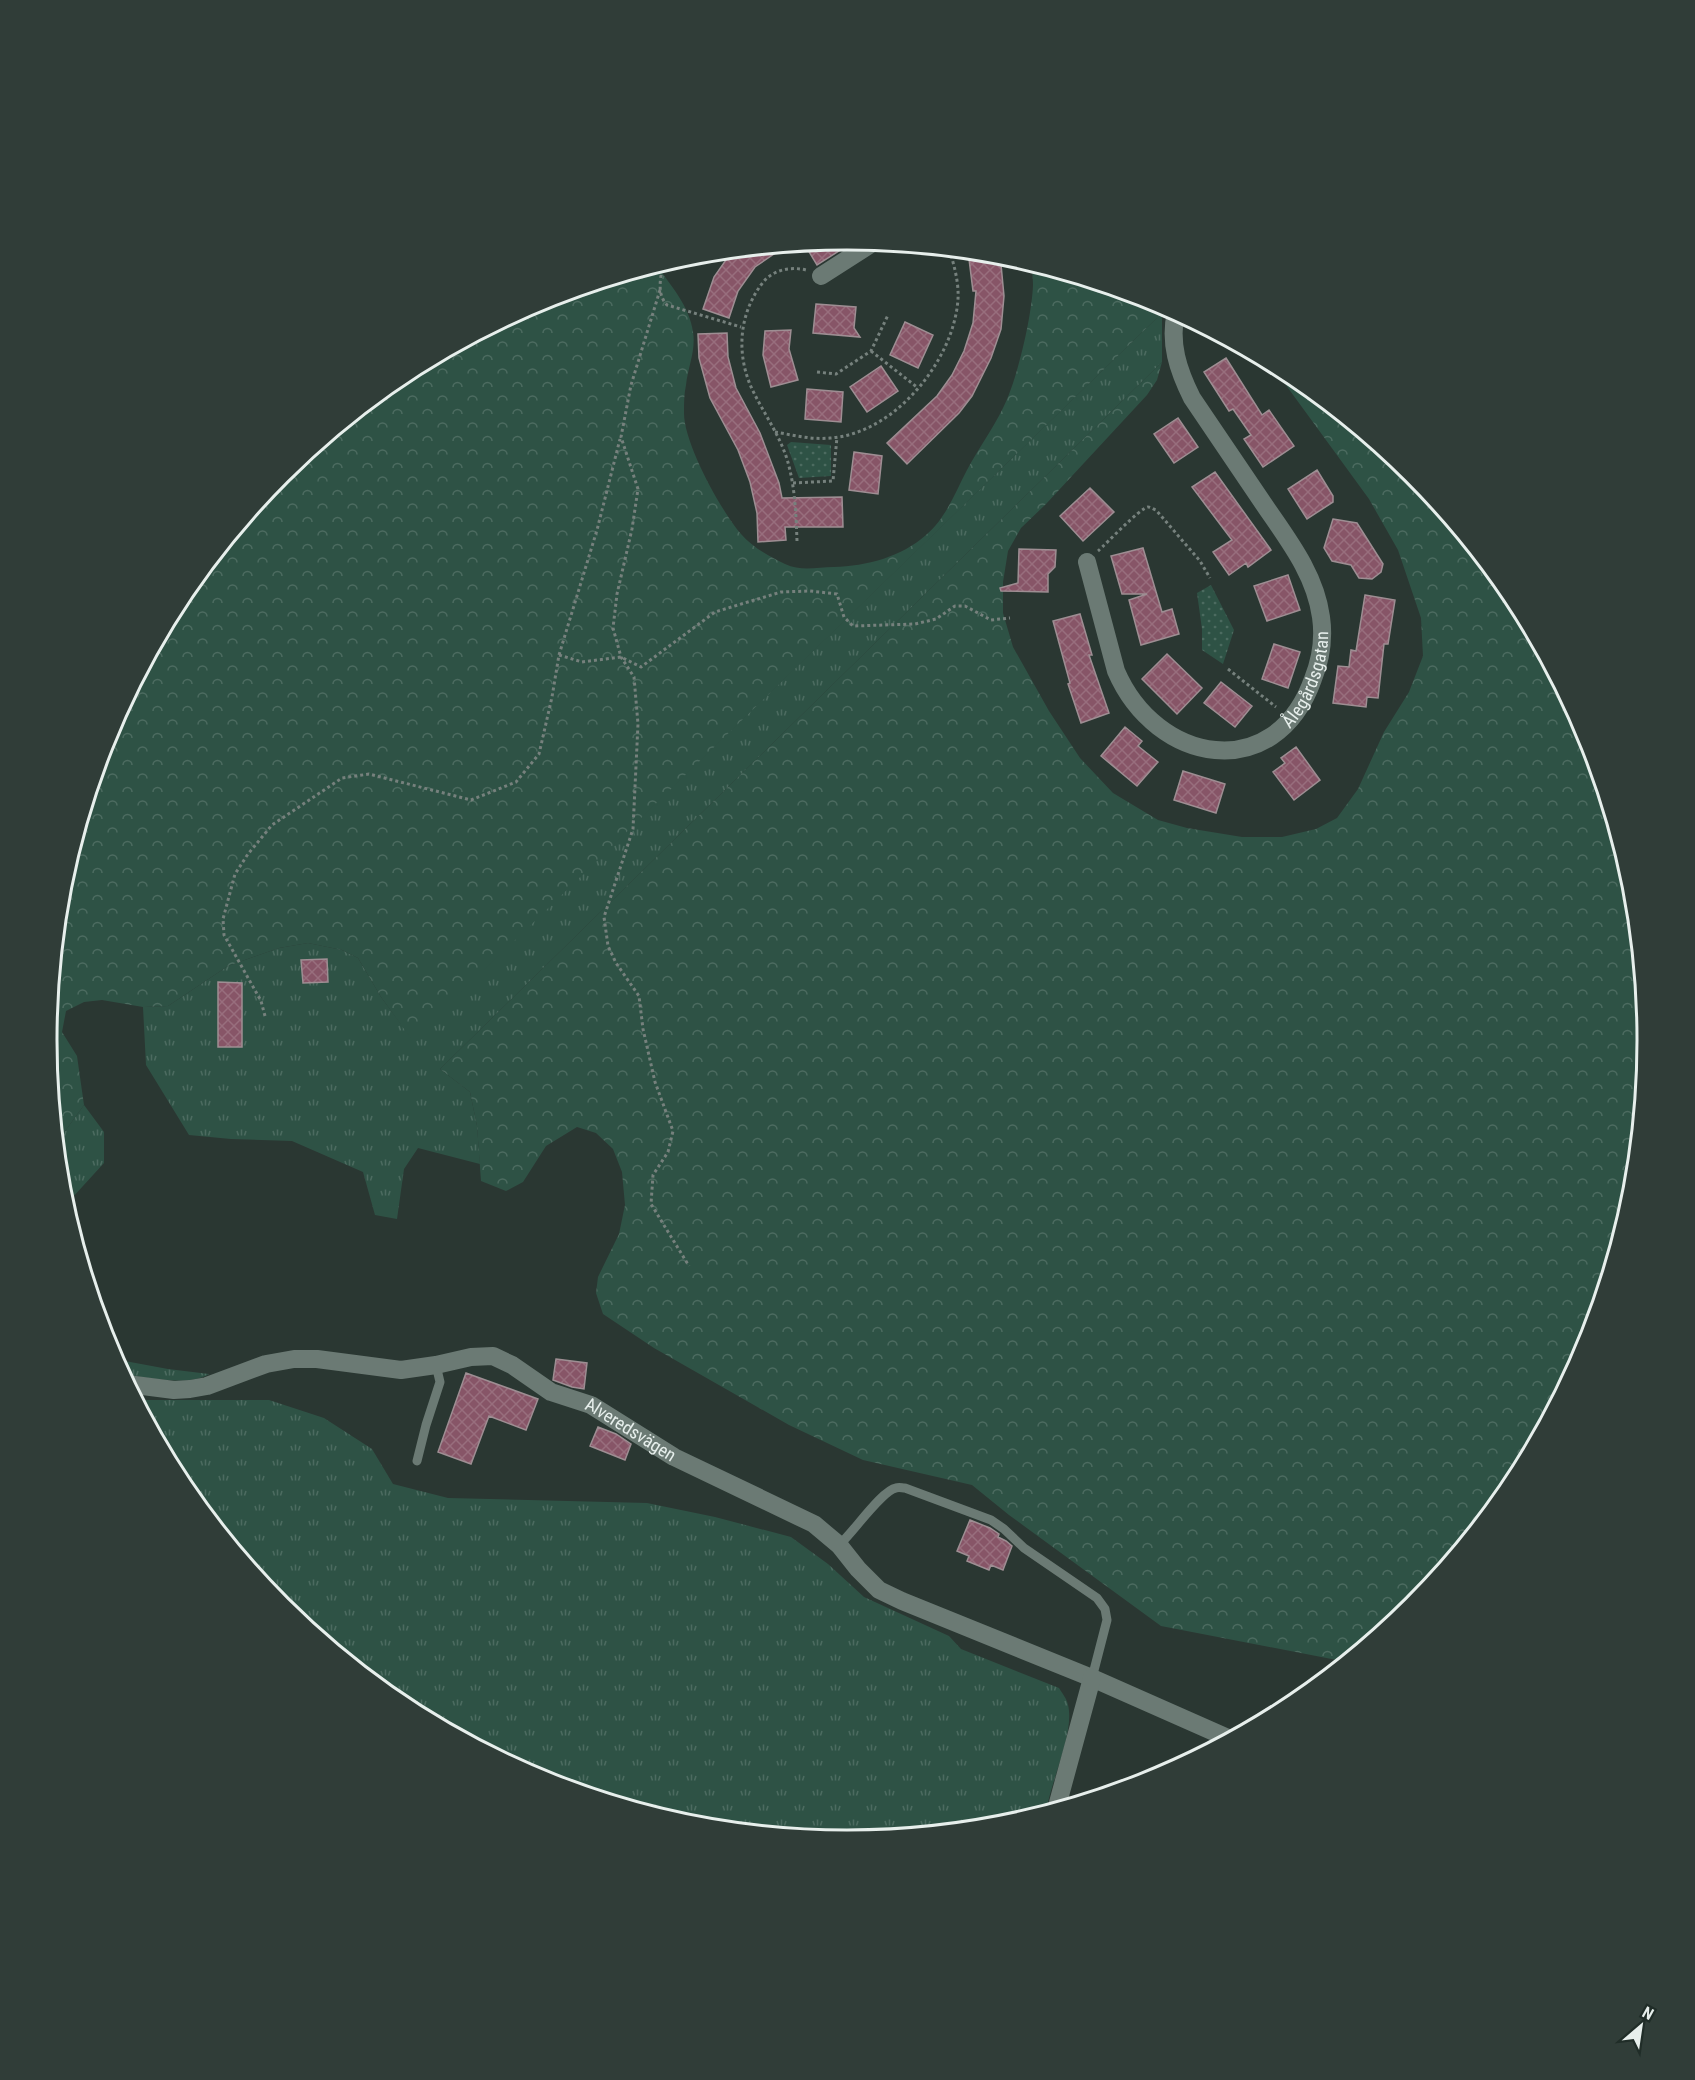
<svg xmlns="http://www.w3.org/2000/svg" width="1695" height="2080" viewBox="0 0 1695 2080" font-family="'Roboto Condensed',sans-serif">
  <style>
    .grass { fill: url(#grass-tufts) }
    .forest { fill: url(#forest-crowns) }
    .park { fill: url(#park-dots) }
    .building { fill: url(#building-cross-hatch); stroke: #9e8e93; stroke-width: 1.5 }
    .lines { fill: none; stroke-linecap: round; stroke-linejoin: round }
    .path { stroke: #76817d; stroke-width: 3; stroke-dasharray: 3 3; stroke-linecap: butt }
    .service { stroke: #6b7a74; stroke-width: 9 }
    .minor { stroke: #6b7a74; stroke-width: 18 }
    .labels { text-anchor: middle; stroke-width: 4.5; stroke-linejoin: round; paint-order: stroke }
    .street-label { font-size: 18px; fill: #e7efec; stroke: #202d28 }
    .rim { fill: none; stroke: #e7efec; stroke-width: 3 }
  </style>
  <defs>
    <pattern id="grass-tufts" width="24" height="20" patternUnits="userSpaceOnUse" patternTransform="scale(1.5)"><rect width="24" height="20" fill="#2e5245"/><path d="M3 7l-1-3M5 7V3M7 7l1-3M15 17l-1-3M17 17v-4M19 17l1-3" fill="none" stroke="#4c6b60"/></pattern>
    <pattern id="forest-crowns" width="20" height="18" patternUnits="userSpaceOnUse" patternTransform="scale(1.5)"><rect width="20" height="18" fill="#2e5245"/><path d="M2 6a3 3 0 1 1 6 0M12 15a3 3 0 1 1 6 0" fill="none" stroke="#4c6b60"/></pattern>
    <pattern id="park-dots" width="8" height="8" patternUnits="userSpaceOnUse" patternTransform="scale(1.5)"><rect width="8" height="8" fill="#2e5245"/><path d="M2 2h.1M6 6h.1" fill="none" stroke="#4c6b60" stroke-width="1.8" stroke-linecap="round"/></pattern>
    <pattern id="building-cross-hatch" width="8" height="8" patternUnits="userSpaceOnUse" patternTransform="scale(1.5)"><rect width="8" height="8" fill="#875567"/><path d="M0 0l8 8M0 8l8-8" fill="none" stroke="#986e7d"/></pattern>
  </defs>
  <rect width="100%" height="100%" fill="#2a3732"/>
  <!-- grass -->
  <path class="grass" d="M1162 313V362L440 1069 470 1092 477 1126 480 1164 418 1148 404 1169 397 1219 375 1215 363 1172 292 1141 231 1139 189 1135 146 1065 143 1007 168 1006 228 966 279 948 308 943 342 950 358 958 381 997 412 1039Z
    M84 1105 104 1132V1163L72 1198 68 1215 62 1196 56 1133 63 1134Z
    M114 1359 168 1369 209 1374C189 1387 145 1377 122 1374Z
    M136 1400H269L324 1418 372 1449 393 1484 448 1498 647 1503 715 1517 791 1537 828 1564 864 1597 949 1636 961 1649 1059 1688C1062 1693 1067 1699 1068 1705 1075 1733 1050 1782 1046 1813L1003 1826 847 1841 691 1826 541 1780 402 1706 281 1606 181 1485Z"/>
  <!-- forest -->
  <path class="forest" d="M1031 263 1154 300 1163 305 1162 313 412 1040 381 997 358 958 342 950 308 943 279 948 228 966 168 1006 143 1007 102 1000 84 1002 66 1011 62 1032 77 1056 84 1105 63 1134 56 1133 47 1040 62 883 108 733 182 595 281 473 403 374 541 300 656 265C670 284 690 307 693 332 696 350 688 367 686 385 684 394 684 403 684 412 683 442 721 511 741 534 752 547 770 557 785 564 802 572 817 567 834 567 867 566 901 557 926 535 946 518 955 493 967 470 978 449 993 429 1003 408 1017 381 1032 316 1033 285 1033 278 1032 270 1031 263Z
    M1162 362 1157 380 1147 395 1046 504 1021 528 1008 551 1003 582V613L1013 647 1049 711 1080 758 1113 793 1158 820 1187 828 1242 837H1282L1316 829 1337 818 1358 789 1384 732 1409 692 1423 656 1421 618 1398 550 1369 499 1269 362 1293 374 1414 474 1514 595 1588 734 1633 884 1648 1040 1633 1197 1587 1347 1513 1485 1414 1607 1347 1662 1161 1626 1009 1515 972 1485 863 1460 789 1425 654 1348 603 1314 596 1293 598 1277 619 1234 625 1205 622 1172 613 1149 596 1133 577 1127 546 1146 523 1182 506 1191 481 1181 477 1126 470 1092 440 1069Z"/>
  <!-- park -->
  <path class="park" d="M791 442 831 445V476L799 478 787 445Z
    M1211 585 1234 630 1223 664 1202 650V629L1197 593Z"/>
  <!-- building -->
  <path class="building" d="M848 239 856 240 817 265 808 250 822 242Z
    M787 245 755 267 738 291 729 318 703 309 714 277 733 250Z
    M968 251 1000 254 1004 296 1001 329 991 358 972 396 959 413 907 464 887 443 937 396 952 375 964 351 973 323 976 291H973Z
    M816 304 856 307 854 328 860 337 813 333Z
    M905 322 933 335 918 368 890 355Z
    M791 330 789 349 798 380 771 387 763 355 765 331Z
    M727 333 728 357 736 388 760 433 779 483 782 498 842 497 843 527H785L786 540 758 542 757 513 750 482 738 450 710 398 699 358 698 334Z
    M1226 358 1262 415 1269 410 1294 446 1263 467 1244 439 1251 435 1233 409 1229 411 1204 372Z
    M881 366 898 391 867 412 850 387Z
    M807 389 843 392 841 422 805 419Z
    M1178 418 1198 447 1174 463 1154 434Z
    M854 452 882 456 878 494 849 490Z
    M1317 470 1333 496V502L1307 519 1288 489Z
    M1215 472 1271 550 1248 567 1246 563 1229 575 1213 552 1232 540 1192 487Z
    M1090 488 1114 512 1083 541 1060 516Z
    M1333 519 1357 523 1383 564 1381 572 1372 579 1359 578 1351 565 1332 561 1324 548Z
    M1143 548 1162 612 1172 609 1179 634 1141 645 1129 600 1147 594H1122L1111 556Z
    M1019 549 1056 550 1055 567 1048 574V592L1001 591 1000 588 1018 583Z
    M1288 575 1300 610 1267 621 1254 586Z
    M1365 595 1395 600 1388 644H1384L1378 698 1367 697 1366 707 1333 703 1338 666 1349 667 1351 650 1356 651Z
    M1080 614 1092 655H1089L1109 713 1081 723 1068 684 1070 683 1053 621Z
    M1274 644 1300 652 1288 688 1262 679Z
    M1167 654 1202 688 1177 714 1142 679Z
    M1221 682 1252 706 1235 727 1204 703Z
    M1125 727 1142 741 1138 746 1158 762 1137 786 1101 756Z
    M1296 747 1320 780 1294 800 1273 772 1285 763 1281 758Z
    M1183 771 1225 784 1216 813 1174 800Z
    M327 959 328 982 303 983 301 960Z
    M218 982 242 983V1047H218Z
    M556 1359 587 1363 584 1389 572 1387 553 1380Z
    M466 1373 538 1399 526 1430 489 1416 471 1464 438 1452Z
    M598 1427 616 1434 631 1444 625 1460 590 1446Z
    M970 1520 990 1528 999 1534 998 1537 1006 1541 1012 1546 1003 1570 991 1565 989 1570 967 1561 969 1556 957 1551Z"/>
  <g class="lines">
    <!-- path -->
    <path class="path" d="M663 263C661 278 656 293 667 305L741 327
      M660 290 631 385 621 437 638 489 632 529 617 594 613 628 621 657 634 677 638 724 633 829 604 917 608 946 616 963 639 996 643 1029 655 1082 673 1131 668 1152 653 1175 651 1204 689 1266
      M871 351 918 388
      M817 372 836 374 871 351 888 315
      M775 432C793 435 812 440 830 438 894 434 954 361 958 299 959 283 954 264 949 249
      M793 483 833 481 837 437
      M797 541C796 513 795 486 787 459 779 434 763 412 752 389 736 354 739 315 761 285 771 270 790 266 806 270
      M1098 551C1106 544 1140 508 1148 507 1151 507 1153 509 1156 510L1200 561 1210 578
      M559 655 597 530 620 439
      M1228 669 1276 707
      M265 1016 261 1001 224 935 223 919 235 874 248 854 272 825 342 778 369 774 471 800 516 782 539 754 552 697 559 655 582 662 621 657 641 667 715 612 781 592 810 591 837 594 844 617 853 626 915 624 936 619 955 606H965L991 620 1010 618"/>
    <!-- service -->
    <path class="service" d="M417 1461 426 1425 440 1382 436 1365
      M839 1545C852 1534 882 1490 896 1488 899 1487 902 1488 905 1488L991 1520 1004 1529 1024 1548 1097 1598 1105 1609 1107 1620 1092 1678"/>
    <!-- minor -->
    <g class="minor">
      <path d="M821 276 874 242"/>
      <path id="s1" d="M1087 562 1116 671C1156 764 1275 786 1313 679 1321 659 1324 638 1321 617 1315 572 1285 536 1261 500 1238 466 1215 432 1192 398 1178 370 1169 343 1176 312"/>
      <path id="s2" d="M127 1384 174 1390 190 1389 207 1386 266 1364 294 1359H317L401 1370 436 1365 471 1357 493 1356 512 1365 551 1392 591 1405 674 1457 814 1524 839 1545 858 1569 879 1590 902 1601 1092 1678 1230 1739"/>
      <path d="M1056 1810 1092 1678"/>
    </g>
  </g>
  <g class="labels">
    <!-- street labels -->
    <g class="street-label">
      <text dy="6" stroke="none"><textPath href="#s1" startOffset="374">Ålegårdsgatan</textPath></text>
      <text dy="6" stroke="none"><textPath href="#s2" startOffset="530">Alveredsvägen</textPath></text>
    </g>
  </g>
  <!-- crop -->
  <path d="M0 0H1695V2080H0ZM57 1040a790 790 0 1 1 1580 0a790 790 0 1 1-1580 0Z" fill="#303d38" fill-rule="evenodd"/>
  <path class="rim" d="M57 1040a790 790 0 1 1 1580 0a790 790 0 1 1-1580 0Z"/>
  <!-- north arrow -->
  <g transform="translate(1641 2026) rotate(29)" stroke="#202d28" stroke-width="4.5" paint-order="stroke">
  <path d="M0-4.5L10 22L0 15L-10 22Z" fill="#e7efec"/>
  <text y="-9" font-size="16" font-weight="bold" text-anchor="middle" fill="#e7efec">N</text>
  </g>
</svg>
